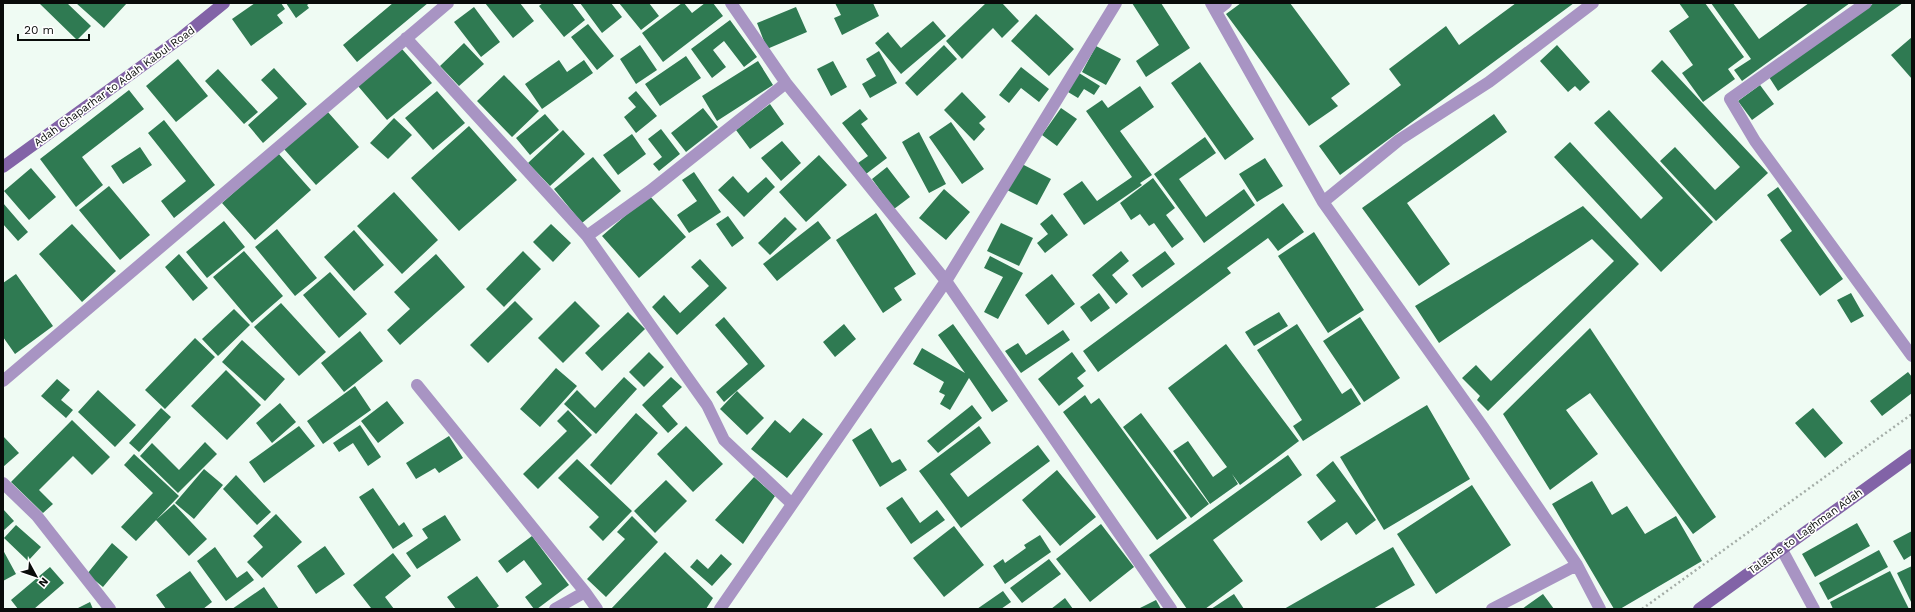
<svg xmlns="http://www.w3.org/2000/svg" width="1915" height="612" viewBox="0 0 1915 612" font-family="'Work Sans',sans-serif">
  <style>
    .building { fill: #2f7a52 }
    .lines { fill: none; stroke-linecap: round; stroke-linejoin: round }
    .path { stroke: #a4ada7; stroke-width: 2.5; stroke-dasharray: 2 3; stroke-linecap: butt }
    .street { stroke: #a894c3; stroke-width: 12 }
    .secondary { stroke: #8263a7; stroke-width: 12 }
    .labels { text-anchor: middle; stroke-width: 3.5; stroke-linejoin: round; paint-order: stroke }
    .street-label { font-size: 11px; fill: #090c0a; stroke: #fff }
  </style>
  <rect width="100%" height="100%" fill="#effbf3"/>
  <!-- building -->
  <path class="building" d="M39 3H67L91 26 77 40Z
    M76 3H127L104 28Z
    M255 3H281L285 9 277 15 283 23 251 46 232 19Z
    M286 3H310L307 5 309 8 296 18Z
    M393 3H428L357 62 343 45Z
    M485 3H520L534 21 513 38Z
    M543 3H572L585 20 564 37 539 6Z
    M580 3H611L622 17 602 33Z
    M619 3H649L659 16 641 30Z
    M682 3H684L692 13 705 3H713L723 16 663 62 642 33Z
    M835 3H873L879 16 842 35 834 18 841 15Z
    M986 3H1002L1019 21 1002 38 993 28 962 59 946 41Z
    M1132 3H1161L1190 48 1146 77 1136 61 1159 45Z
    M1241 3H1290L1350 84 1331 98 1338 106 1309 126 1226 14Z
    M1516 3H1574L1340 175 1319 146 1401 85 1389 69 1446 26 1459 45Z
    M1679 3H1705L1744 57 1728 69 1735 79 1703 102 1682 73 1693 65 1669 31 1689 17Z
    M1711 3H1733L1759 39 1809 3H1850L1742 81 1734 70 1751 59Z
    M1874 3H1903L1778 91 1769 77Z
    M474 7 500 42 481 57 454 22Z
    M796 7 807 32 767 49 757 23Z
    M1036 14 1074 49 1049 76 1011 41Z
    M730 20 757 57 744 67 724 41 713 50 726 67 712 78 691 49Z
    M933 21 946 36 901 74 875 43 888 32 901 48Z
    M588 24 614 56 597 70 571 37Z
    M1912 37V79L1891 55Z
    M464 43 484 64 459 86 440 66Z
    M640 45 657 70 636 84 620 59Z
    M944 45 957 59 917 96 905 83Z
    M1557 45 1590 82 1580 91 1575 86 1568 92 1540 61Z
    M1096 46 1121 59 1106 85 1082 72Z
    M402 49 432 83 387 120 358 86Z
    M879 51 897 83 870 98 862 84 876 76 866 59Z
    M686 56 701 78 660 106 645 84Z
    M178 59 208 96 176 122 146 86Z
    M559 60 567 72 584 60 593 73 542 109 525 84Z
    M1662 60 1768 173 1716 221 1660 161 1675 147 1715 190 1740 167 1651 71Z
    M758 61 773 85 717 121 702 96Z
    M833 61 847 87 831 96 817 69Z
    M1200 62 1254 139 1225 160 1171 83Z
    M1021 67 1049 89 1039 102 1021 88 1009 103 999 95Z
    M274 68 307 104 263 143 248 125 278 98 261 80Z
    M218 69 258 112 244 124 205 81Z
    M1079 73 1100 86 1094 95 1084 89 1078 98 1068 92Z
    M504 75 539 111 512 137 477 101Z
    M1760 85 1774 104 1752 120 1738 101Z
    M1140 86 1154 107 1120 131 1152 175 1140 183 1142 185 1084 225 1063 194 1082 181 1097 201 1132 177 1086 111 1102 100 1108 108Z
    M129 90 144 109 82 157 103 185 76 207 40 159Z
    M437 91 465 123 433 150 405 118Z
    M636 91 657 116 636 133 624 117 636 107 628 98Z
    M962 92 986 117 979 123 985 129 974 141 944 110Z
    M770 104 784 124 750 149 736 130Z
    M703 108 718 127 686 152 671 133Z
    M1061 108 1077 119 1057 146 1042 135Z
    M860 109 868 119 861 124 887 158 866 174 858 163 868 156 842 123Z
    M1609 110 1713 222 1661 272 1554 157 1570 142 1641 219 1663 198 1594 123Z
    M327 111 359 147 316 185 284 149Z
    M545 114 559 130 530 155 516 138Z
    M1494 114 1507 132 1407 203 1450 264 1419 286 1362 208Z
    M394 118 412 135 388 159 370 143Z
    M164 120 215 185 174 218 161 201 186 181 148 133Z
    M951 122 984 169 962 184 929 137Z
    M469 126 517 180 459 231 411 178Z
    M661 129 680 154 659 171 653 164 662 157 648 139Z
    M563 130 585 154 550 186 528 163Z
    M919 132 946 184 929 193 902 142Z
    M632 134 646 154 618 175 603 155Z
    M1205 137 1216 153 1179 179 1206 217 1244 189 1255 205 1204 243 1154 174Z
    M782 141 801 163 781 181 761 158Z
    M140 147 152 165 123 184 111 166Z
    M278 153 311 190 255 240 222 203Z
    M819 155 847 185 806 222 779 192Z
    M593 157 621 191 582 223 554 189Z
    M1265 158 1283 186 1257 202 1239 174Z
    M1020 163 1051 179 1037 205 1007 190Z
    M887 167 910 197 894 209 872 179Z
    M31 168 56 197 29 220 4 191Z
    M694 172 721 212 689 233 677 215 697 201 682 180Z
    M733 176 748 193 766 177 775 187 744 217 718 190Z
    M1153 178 1175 208 1166 215 1184 239 1172 248 1154 223 1149 226 1140 214 1131 220 1120 203Z
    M109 186 150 235 120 260 79 210Z
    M1778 187 1843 279 1820 296 1780 240 1792 231 1767 195Z
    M944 189 970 212 946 240 919 218Z
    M394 192 438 240 402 274 357 226Z
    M649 195 686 237 639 278 602 236Z
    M3 203 28 232 18 241 3 224Z
    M1283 203 1304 232 1278 251 1268 238 1227 268 1231 273 1098 372 1083 351Z
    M1583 206 1639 264 1488 411 1477 400 1480 396 1462 378 1476 365 1491 381 1614 261 1592 239 1439 343 1415 306Z
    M876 213 916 274 894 288 902 300 883 313 836 240Z
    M1052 214 1068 235 1045 253 1037 243 1048 234 1040 224Z
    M728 216 744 238 732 247 716 224Z
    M785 217 797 229 770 255 758 243Z
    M224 221 245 247 207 278 186 252Z
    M818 221 831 238 777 281 763 264Z
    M1001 223 1033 238 1019 266 987 251Z
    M72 224 116 271 82 302 39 254Z
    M551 224 571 243 553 262 533 242Z
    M277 229 317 278 295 296 255 247Z
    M354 230 384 265 354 291 324 257Z
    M1314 232 1364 310 1328 333 1278 256Z
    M244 251 283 296 252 323 213 277Z
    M523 251 541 269 504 307 486 289Z
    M1121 251 1129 261 1112 275 1128 294 1116 304 1092 275Z
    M1165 251 1175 264 1142 288 1132 275Z
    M179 254 208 288 193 301 165 267Z
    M436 254 465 287 400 345 387 330 410 309 394 292Z
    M990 256 1023 273 998 319 984 312 1003 277 984 268Z
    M700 259 727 288 677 335 652 307 664 295 680 313 709 286 691 267Z
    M330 272 367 314 339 338 303 295Z
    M16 274 53 326 15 354 3 337V283Z
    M1052 274 1075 304 1048 325 1025 295Z
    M1099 293 1110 308 1091 322 1080 307Z
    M1851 293 1864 316 1851 323 1837 300Z
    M515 301 533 319 488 363 470 345Z
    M575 301 600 326 563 363 538 338Z
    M281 303 326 352 299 376 254 327Z
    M234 309 250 325 218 356 202 339Z
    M628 312 645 329 602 371 585 353Z
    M1279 312 1288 326 1254 346 1245 332Z
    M724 317 765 366 724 402 716 392 748 364 715 325Z
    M1360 317 1400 378 1364 402 1323 341Z
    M844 324 856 339 835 357 823 342Z
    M953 324 1008 401 992 412 969 378 950 410 940 404 945 395 939 392 944 382 913 364 922 348 965 373 938 335Z
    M1297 324 1342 394 1351 388 1361 404 1303 441 1293 426 1302 420 1257 350Z
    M1590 328 1716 517 1693 534 1590 393 1566 410 1598 454 1550 490 1503 414Z
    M1063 330 1070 340 1021 373 1005 351 1018 343 1026 355Z
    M360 331 383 361 344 392 321 363Z
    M195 338 215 357 165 409 145 390Z
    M242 340 285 379 265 401 222 362Z
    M1226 344 1299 441 1240 485 1232 474 1238 484 1210 504 1173 451 1188 441 1213 477 1227 467 1168 388Z
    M649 352 664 367 644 387 629 372Z
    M1072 352 1086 371 1077 378 1084 386 1059 406 1038 379Z
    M556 368 577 386 540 427 520 409Z
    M226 370 261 405 227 440 191 406Z
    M1908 372 1912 377V393L1882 416 1870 401Z
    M624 377 637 389 596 434 564 404 577 390 595 408Z
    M671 377 682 387 662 406 678 424 668 433 642 405Z
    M57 379 70 390 61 400 73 410 66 418 41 396Z
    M355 386 371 410 323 444 307 421Z
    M98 390 136 425 115 447 78 412Z
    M737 391 764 418 747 435 720 409Z
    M1085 395 1091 404 1099 398 1187 518 1157 540 1063 412Z
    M387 401 404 423 378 443 361 421Z
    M280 403 296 422 272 443 256 423Z
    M972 405 982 418 938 453 927 441Z
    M1427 405 1470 479 1384 530 1340 457Z
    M161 408 171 417 139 452 129 443Z
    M1813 408 1843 443 1825 458 1795 423Z
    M568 410 592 435 538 489 523 474 567 431 557 421Z
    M636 413 658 433 611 485 590 465Z
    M1141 413 1209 504 1191 518 1123 427Z
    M803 418 823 434 787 478 751 449 775 420 790 433Z
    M72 420 110 457 92 475 73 456 39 490 53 504 43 513 11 482Z
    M360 425 381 457 368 466 353 443 339 452 333 443Z
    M299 426 315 446 264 483 249 462Z
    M686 426 723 464 693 492 657 454Z
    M979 426 991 443 950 474 968 497 1038 445 1050 461 961 528 919 471Z
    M871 428 892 463 900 459 907 470 880 487 852 440Z
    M3 436 19 453 3 467Z
    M449 436 463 458 439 473 435 468 416 479 406 463Z
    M205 442 217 454 178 493 140 456 152 443 179 470Z
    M134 454 179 496 136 541 121 527 153 493 124 465Z
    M1288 455 1302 475 1213 540 1243 581 1205 609H1187L1149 555Z
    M577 459 632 511 603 541 589 527 599 517 558 478Z
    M1333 461 1376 520 1356 535 1347 522 1321 541 1307 522 1336 501 1316 475Z
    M204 469 223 485 194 519 175 503Z
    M1057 470 1096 517 1060 546 1022 500Z
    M236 475 271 512 257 525 223 489Z
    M754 477 775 496 743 544 715 520Z
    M666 480 687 501 655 533 634 511Z
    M1592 481 1612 515 1627 506 1645 534 1676 516 1702 561 1620 609H1614L1552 504Z
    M1472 485 1511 545 1436 594 1397 534Z
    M373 488 399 526 404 522 413 536 393 549 359 497Z
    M902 497 920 523 937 510 945 520 911 544 886 508Z
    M174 504 207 539 189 556 156 520Z
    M3 509 14 521 3 531Z
    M276 514 302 542 262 578 247 562 263 547 253 536Z
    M445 515 461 540 417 569 406 553 428 538 422 529Z
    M632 516 658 542 606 597 587 579 625 539 617 532Z
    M1857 523 1870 546 1815 577 1802 554Z
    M1101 524 1134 567 1090 602 1056 559Z
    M16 525 41 547 28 561 4 538Z
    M954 526 984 565 944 597 913 558Z
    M1912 531V555L1904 560 1893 541Z
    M1040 535 1051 552 1005 584 993 566 1003 559 1005 563 1026 548 1024 545Z
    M532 536 569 585 537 609H534L525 597 542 584 524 560 507 573 498 561Z
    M112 543 128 557 103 587 87 574Z
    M325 546 345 574 316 594 297 566Z
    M215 547 237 578 247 571 254 580 226 601 197 561Z
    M1393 547 1415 585 1373 609H1284Z
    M3 550 16 574 3 581Z
    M1879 550 1888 567 1828 600 1819 583Z
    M665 552 713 598 706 609H611Z
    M393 553 411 576 385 597 394 609H370L371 608 353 585Z
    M721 554 732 564 712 586 690 567 697 559 708 569Z
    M1049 559 1061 574 1022 603 1010 588Z
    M1912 566V604L1897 573Z
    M50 567 64 583 34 609H18L11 600Z
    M190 571 212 602 203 609H166L156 595Z
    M1890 571 1909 609H1833L1830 602Z
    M477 576 499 606 495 609H456L447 597Z
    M264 587 279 609H232Z
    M1003 591 1011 602 1001 609H977Z
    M1234 594 1244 609H1211Z
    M1543 594 1554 609H1522Z
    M1065 598 1073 609H1051Z
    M1156 600 1161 609H1138Z
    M90 602 93 609H76Z"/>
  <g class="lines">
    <!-- path -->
    <path class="path" d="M1642 609 1912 414"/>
    <!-- street -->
    <path class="street" d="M731 3 786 83 946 281 1171 609
      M1211 3 1323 202 1483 427 1577 565 1600 609
      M1866 3 1730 99 1755 141 1912 356
      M1216 11 1226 3
      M406 38 587 236 707 405 724 440 792 504
      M1323 202 1399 140 1489 82 1593 3
      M587 236 650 191 786 83
      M3 381 448 3
      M417 385 585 592 597 609
      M3 483 37 516 110 609
      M1781 548 1814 609
      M555 609 585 592
      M720 609 946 281 1116 3
      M1492 609 1577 565"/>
    <!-- secondary -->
    <path class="secondary" d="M3 167 182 37 224 3
      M1699 609 1912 455"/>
  </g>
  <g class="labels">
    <!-- street labels -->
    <g class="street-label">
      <text transform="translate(114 86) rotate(-36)" y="4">Adah Chaparhar to Adah Kabul Road</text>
      <text transform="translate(1805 531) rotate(-36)" y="4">Talashe to Laghman Adah</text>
    </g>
  </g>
  <!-- border -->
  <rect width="1915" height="612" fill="none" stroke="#090c0a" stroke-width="8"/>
  <!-- north arrow -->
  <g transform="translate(36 576) rotate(130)" stroke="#ffffff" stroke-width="3" paint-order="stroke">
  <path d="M0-3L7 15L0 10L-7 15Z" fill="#090c0a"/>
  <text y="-6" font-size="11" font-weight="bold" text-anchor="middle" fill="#090c0a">N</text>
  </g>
  <!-- scale -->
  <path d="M18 34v6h71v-6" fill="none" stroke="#090c0a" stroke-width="2"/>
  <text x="24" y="34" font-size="12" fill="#090c0a" stroke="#ffffff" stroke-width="3" paint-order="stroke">20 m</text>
</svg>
